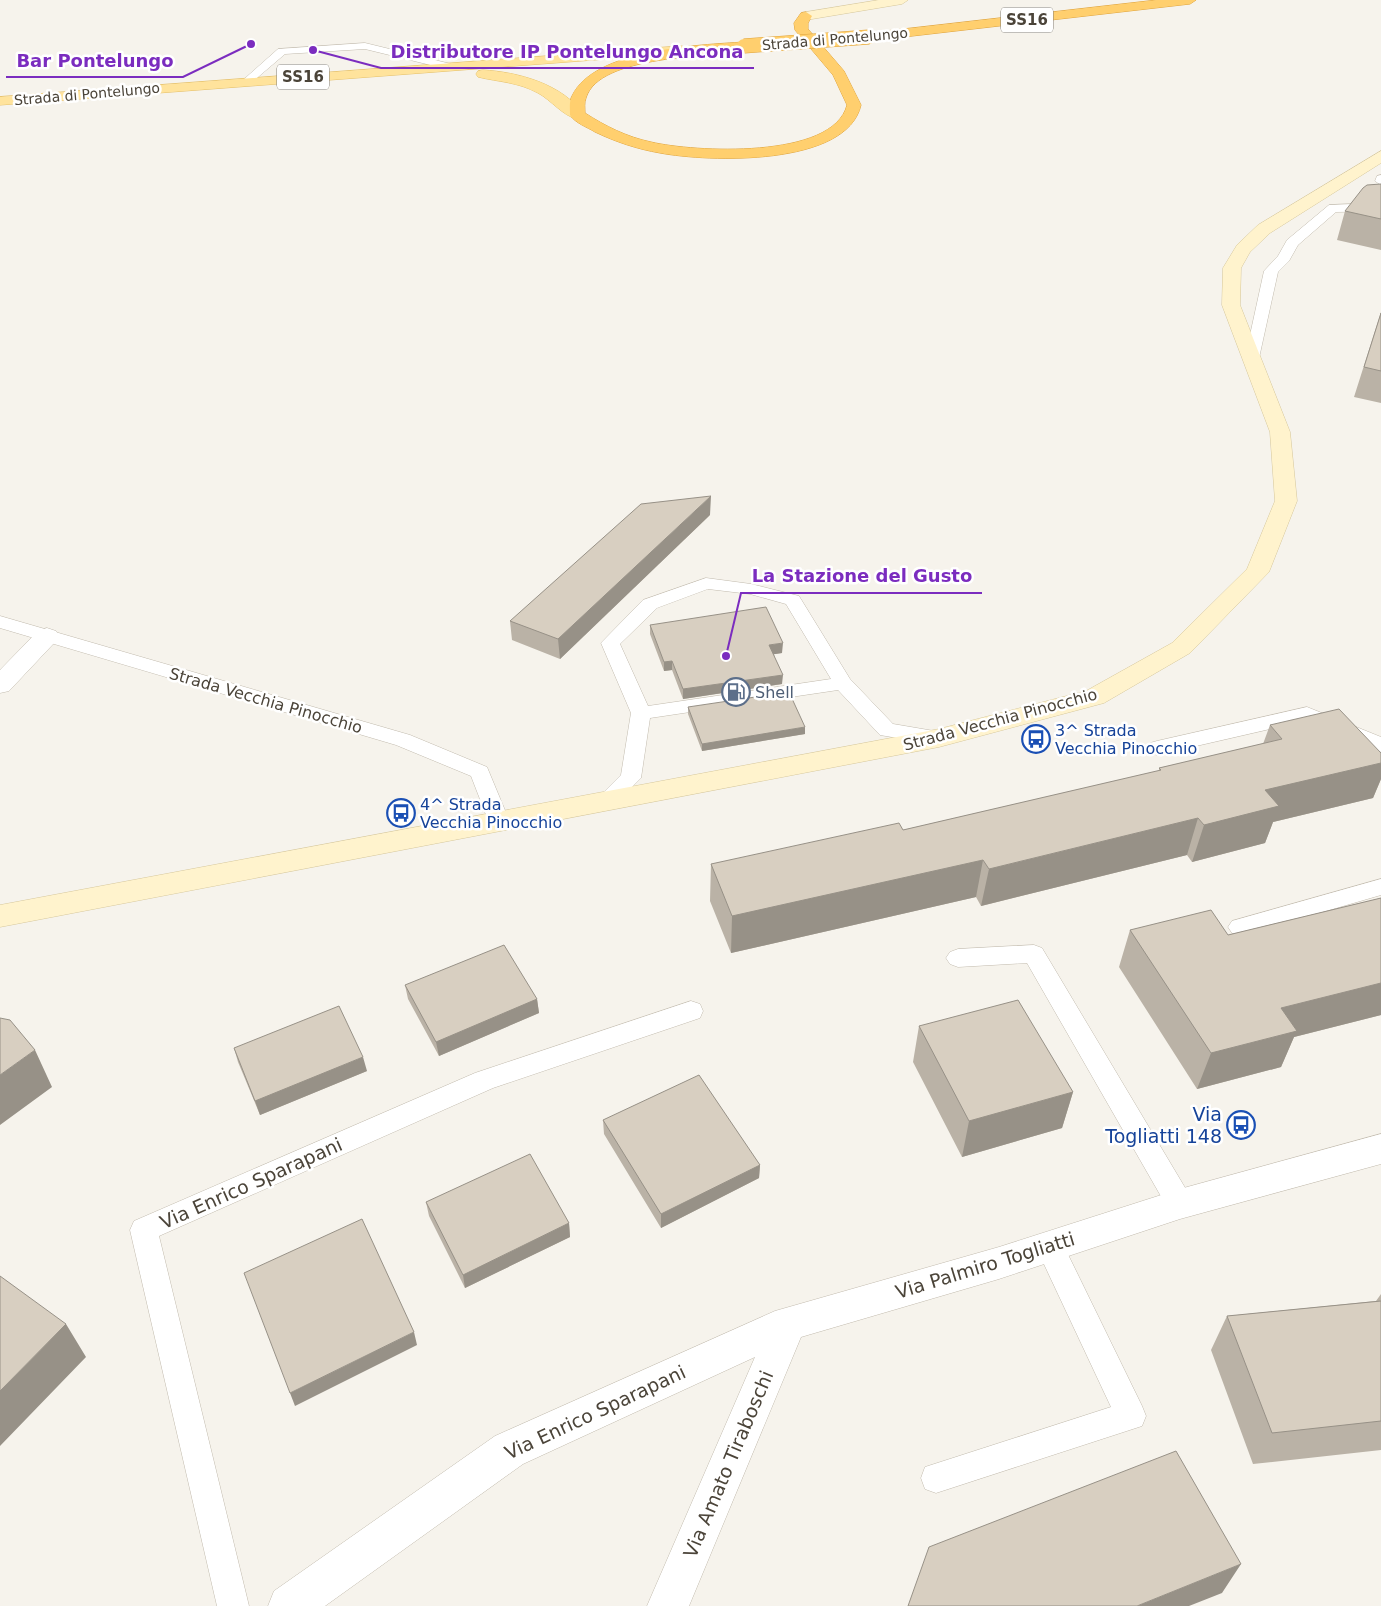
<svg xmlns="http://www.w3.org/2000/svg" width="1381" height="1606" viewBox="0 0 1381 1606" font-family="'DejaVu Sans',sans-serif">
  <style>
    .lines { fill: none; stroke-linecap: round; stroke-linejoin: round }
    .lane-casing { stroke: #c2bbae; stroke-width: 1 }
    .street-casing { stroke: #c2bbae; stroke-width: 1 }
    .secondary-casing { stroke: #d6c79b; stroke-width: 1 }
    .primary-casing { stroke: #e6c16a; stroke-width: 1 }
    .highway-casing { stroke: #e0a43c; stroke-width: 1 }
    .lane { fill: #fff; fill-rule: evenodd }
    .street { fill: #fff; fill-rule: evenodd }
    .secondary { fill: #fff3cd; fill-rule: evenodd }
    .primary { fill: #ffe39c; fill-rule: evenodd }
    .highway { fill: #ffcf6e; fill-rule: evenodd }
    .highway-bridge-casing { stroke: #e0a43c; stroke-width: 15; stroke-linecap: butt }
    .highway-bridge { stroke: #ffcf6e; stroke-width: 14 }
    .wall { fill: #bab2a6 }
    .shaded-wall { fill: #979187 }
    .building { fill: #d8cfc1; stroke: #979187 }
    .labels { text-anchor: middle; stroke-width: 5; stroke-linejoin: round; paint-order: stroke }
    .far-street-label { font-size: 14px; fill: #4b4439; stroke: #fff }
    .shield { fill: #fff; stroke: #817c74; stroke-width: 1 }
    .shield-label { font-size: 15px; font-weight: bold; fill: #4b4439 }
    .service-label { font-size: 16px; fill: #4e5e75; stroke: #fff; text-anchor: start }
    .street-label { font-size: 16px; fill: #4b4439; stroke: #fff }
    .transit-label { font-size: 16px; fill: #164399; stroke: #fff; text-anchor: start }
    .near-transit-label { font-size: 19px; fill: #164399; stroke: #fff; text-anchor: end }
    .near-street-label { font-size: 19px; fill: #4b4439; stroke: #fff }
    .leader { fill: none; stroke: #7b2cbf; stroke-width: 2 }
    .callout-dot { fill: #7b2cbf; stroke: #fff; stroke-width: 2 }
    .callout-label { font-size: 18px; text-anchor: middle; font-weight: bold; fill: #7b2cbf; stroke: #fff; stroke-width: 5; stroke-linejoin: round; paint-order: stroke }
  </style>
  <rect width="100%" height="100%" fill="#f6f3ec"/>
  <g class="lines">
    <defs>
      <path id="lane" d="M365 43 451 64 452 66 447 69 365 49 285 54 251 83H243L242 81 278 49Z
        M1381 175V185L1375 181 1377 176Z
        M1381 203V211L1336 212 1298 245 1289 261 1278 272 1259 358 1252 362 1247 361 1245 358 1264 271 1278 256 1287 240 1329 205Z
        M706 578 751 584 799 596 850 679 893 724 946 733 949 738 946 743 939 745 880 735 838 690 650 718 641 778 614 805 607 807 600 805 596 800 621 775 631 713 601 643 643 600ZM708 589 750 594 786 604 831 679 648 706 620 644 657 608Z
        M0 616 410 735 487 767 509 820 506 825 498 828 490 825 471 776 396 745 0 628Z
        M1307 707 1381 737V752L1305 721 1157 755 1150 753 1147 748 1150 743 1157 741Z
        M1381 879V895L1240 936 1232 933 1228 927 1232 921Z
        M1034 945 1042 948 1190 1196 1193 1204 1190 1212 1180 1216 1170 1212 1027 963 958 967 950 964 946 958 950 952 958 949Z
        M691 1001 700 1004 703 1011 700 1018 493 1088 159 1236 249 1606H217L130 1230 134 1221 475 1073Z
        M1049 1233 1059 1236 1142 1406 1146 1416 1142 1426 936 1493 925 1489 921 1478 925 1467 1111 1407 1035 1245 1039 1236Z"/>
      <path id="street" d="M47 628 56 631 59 636 56 641 9 691 0 693V670L38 631Z
        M1381 1134V1164L1180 1219 999 1279 801 1337 689 1606H647L755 1357 523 1464 325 1606H268L274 1591 495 1436 775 1311 999 1247 1180 1189Z"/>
      <path id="secondary" d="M879 0H908L902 4 806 20 800 16 806 12Z
        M1381 151V163L1270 233 1250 252 1241 268 1240 305 1290 432 1297 501 1269 572 1190 653 1104 703 939 747 0 927V905L939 729 1086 691 1172 643 1247 569 1275 501 1270 432 1222 305 1223 268 1237 245 1258 225Z"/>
      <path id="primary" d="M681 46 686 47 688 50 686 53 0 105V97Z
        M483 70C518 72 563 84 584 115L577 119C563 116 551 100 538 93 518 82 499 82 478 77L476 74 478 71Z"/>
      <path id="highway" d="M1157 0H1196L1190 4 869 41 862 37 869 33Z
        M806 12 812 16 808 23V29L844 71 861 105C847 167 708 162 660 153 637 149 616 142 595 132 587 127 575 123 570 115 570 109 569 101 572 96 594 49 699 45 744 42L749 43 751 46 749 49C713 58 599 54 586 98 584 103 585 108 585 113 605 126 627 137 651 142 693 152 833 160 847 105L833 75 795 30 794 23 801 13Z"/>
    </defs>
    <!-- lane casing -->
    <use href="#lane" class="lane-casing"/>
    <!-- street casing -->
    <use href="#street" class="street-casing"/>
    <!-- secondary casing -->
    <use href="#secondary" class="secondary-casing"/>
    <!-- primary casing -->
    <use href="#primary" class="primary-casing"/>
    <!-- highway casing -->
    <use href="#highway" class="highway-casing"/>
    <!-- lane -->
    <use href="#lane" class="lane"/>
    <!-- street -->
    <use href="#street" class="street"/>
    <!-- secondary -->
    <use href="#secondary" class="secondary"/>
    <!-- primary -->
    <use href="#primary" class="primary"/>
    <!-- highway -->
    <use href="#highway" class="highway"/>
    <defs>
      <path id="highway-bridge" d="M744 46 869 37"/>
    </defs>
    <!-- highway-bridge casing -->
    <use href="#highway-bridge" class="highway-bridge-casing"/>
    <!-- highway-bridge -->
    <use href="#highway-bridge" class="highway-bridge"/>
  </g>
  <!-- wall -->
  <path class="wall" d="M1381 184V250L1337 240 1345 211Z
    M1381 312V403L1354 397Z
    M710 515 560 659 512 640 510 621Z
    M650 625 782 653 774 654 782 684 683 699 672 670 664 671 650 634Z
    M688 707 805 734 702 751 688 714Z
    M1270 725 1381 753V779L1373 798 1273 822 1265 843 1192 862 1187 855 981 906 976 897 731 953 710 901 711 864 903 830 1159 771V768L1263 744Z
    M1381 898V1015L1294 1037 1281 1067 1197 1089 1119 967 1130 930 1228 935Z
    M405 985 537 999 539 1013 439 1056 408 999Z
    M919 1026 1073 1092 1062 1128 962 1157 913 1062Z
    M234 1048 367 1071 260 1115 238 1062Z
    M603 1120 760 1165 759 1178 661 1228 604 1134Z
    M426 1202 569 1223 570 1237 465 1288 429 1216Z
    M1381 1294V1450L1253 1464 1211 1350 1227 1316 1376 1301Z"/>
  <!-- shaded-wall -->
  <path class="shaded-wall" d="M711 496 710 515 560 659 558 639Z
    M783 643 782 653 769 655V645Z
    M672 661V670L664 671V662Z
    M783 675 782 684 683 699V689Z
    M805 727V734L702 751V744Z
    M1381 763V779L1373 798 1273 822 1265 843 1192 862 1204 825 1265 790Z
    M1198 818 1187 855 981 906 989 869Z
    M983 860 976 897 731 953 732 916Z
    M1381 983V1015L1294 1037 1281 1067 1197 1089 1211 1053 1281 1008Z
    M537 999 539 1013 439 1056 436 1042Z
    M35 1050 52 1087 0 1125V1075Z
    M363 1057 367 1071 260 1115 255 1101Z
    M1073 1092 1062 1128 962 1157 969 1121Z
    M760 1165 759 1178 661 1228V1214Z
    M569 1223 570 1237 465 1288 463 1275Z
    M66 1324 86 1357 0 1446V1391Z
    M414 1332 417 1345 295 1406 290 1393Z
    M1241 1564 1222 1593 1189 1606H1137Z"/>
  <!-- building -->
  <path class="building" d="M1381 184V219L1345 211 1363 188 1367 185Z
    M1381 313V371L1364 367Z
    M711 496 558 639 510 621 641 504Z
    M766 607 783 643 769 645 783 675 683 689 672 661 664 662 650 625Z
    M789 692 805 727 702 744 688 707Z
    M1339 709 1381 753V763L1265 790 1279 806 1204 825 1198 818 989 869 983 860 732 916 711 864 899 823 903 830 1161 770 1159 768 1282 739 1270 725Z
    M1381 898V983L1281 1008 1297 1031 1211 1053 1130 930 1211 910 1228 935Z
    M504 945 537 999 436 1042 405 985Z
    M1018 1000 1073 1092 969 1121 919 1026Z
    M339 1006 363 1057 255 1101 234 1048Z
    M0 1018 10 1020 35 1050 0 1075Z
    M699 1075 760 1165 661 1214 603 1120Z
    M530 1154 569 1223 463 1275 426 1202Z
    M362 1219 414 1332 290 1393 244 1273Z
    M0 1276 66 1324 0 1391Z
    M1381 1301V1421L1272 1433 1227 1316Z
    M1176 1451 1241 1564 1137 1606H908L929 1547Z"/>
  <!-- icons -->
  <defs>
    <symbol id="fuel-ring" viewBox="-11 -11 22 22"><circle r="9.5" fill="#fff" stroke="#5c6f8a" stroke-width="1.5"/><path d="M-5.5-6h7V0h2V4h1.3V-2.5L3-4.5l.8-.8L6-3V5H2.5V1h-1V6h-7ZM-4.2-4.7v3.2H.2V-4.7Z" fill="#5c6f8a"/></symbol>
    <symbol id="bus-ring" viewBox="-11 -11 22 22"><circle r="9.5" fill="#fff" stroke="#1a4fb4" stroke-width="1.5"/><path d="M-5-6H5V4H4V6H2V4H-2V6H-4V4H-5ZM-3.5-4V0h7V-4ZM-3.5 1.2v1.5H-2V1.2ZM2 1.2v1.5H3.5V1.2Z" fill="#1a4fb4"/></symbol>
  </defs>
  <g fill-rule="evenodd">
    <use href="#fuel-ring" x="720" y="676" width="32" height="32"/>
    <use href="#bus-ring" x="1020" y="723" width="32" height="32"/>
    <use href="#bus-ring" x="385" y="797" width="32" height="32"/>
    <use href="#bus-ring" x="1225" y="1109" width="32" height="32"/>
  </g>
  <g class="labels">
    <!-- far-street labels -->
    <g class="far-street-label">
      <text transform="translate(835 39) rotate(-5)" y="5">Strada di Pontelungo</text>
      <text transform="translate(87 94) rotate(-5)" y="5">Strada di Pontelungo</text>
    </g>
    <!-- shield labels -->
    <g class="shield">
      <rect x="1001" y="7.5" width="52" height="25" rx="4"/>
      <rect x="277" y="64.5" width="52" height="25" rx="4"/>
    </g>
    <g class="shield-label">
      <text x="1027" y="25">SS16</text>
      <text x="303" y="82">SS16</text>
    </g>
    <!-- service labels -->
    <g class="service-label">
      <text x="755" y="698">Shell</text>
    </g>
    <!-- street labels -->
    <g class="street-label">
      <text transform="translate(266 700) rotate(16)" y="6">Strada Vecchia Pinocchio</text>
      <text transform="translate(1000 719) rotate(-15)" y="6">Strada Vecchia Pinocchio</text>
    </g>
    <!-- transit labels -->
    <g class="transit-label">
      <text x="1055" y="736">3^ Strada<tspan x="1055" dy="18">Vecchia Pinocchio</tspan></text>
      <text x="420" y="810">4^ Strada<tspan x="420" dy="18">Vecchia Pinocchio</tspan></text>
    </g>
    <!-- near-transit labels -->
    <g class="near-transit-label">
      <text x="1222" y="1121">Via<tspan x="1222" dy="22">Togliatti 148</tspan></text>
    </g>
    <!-- near-street labels -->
    <g class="near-street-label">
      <text transform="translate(251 1183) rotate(-24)" y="7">Via Enrico Sparapani</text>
      <text transform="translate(985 1265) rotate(-17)" y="7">Via Palmiro Togliatti</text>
      <text transform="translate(595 1412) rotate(-25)" y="7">Via Enrico Sparapani</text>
      <text transform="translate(728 1464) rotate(-67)" y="7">Via Amato Tiraboschi</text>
    </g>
  </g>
  <!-- callouts -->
  <path class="leader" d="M313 50L381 68H754M251 44L183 77H6M726 656L741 593H982"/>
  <g class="callout-dot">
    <circle cx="313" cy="50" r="5"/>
    <circle cx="251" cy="44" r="5"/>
    <circle cx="726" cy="656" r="5"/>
  </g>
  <g class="callout-label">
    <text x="567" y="58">Distributore IP Pontelungo Ancona</text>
    <text x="95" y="67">Bar Pontelungo</text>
    <text x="862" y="582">La Stazione del Gusto</text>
  </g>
</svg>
